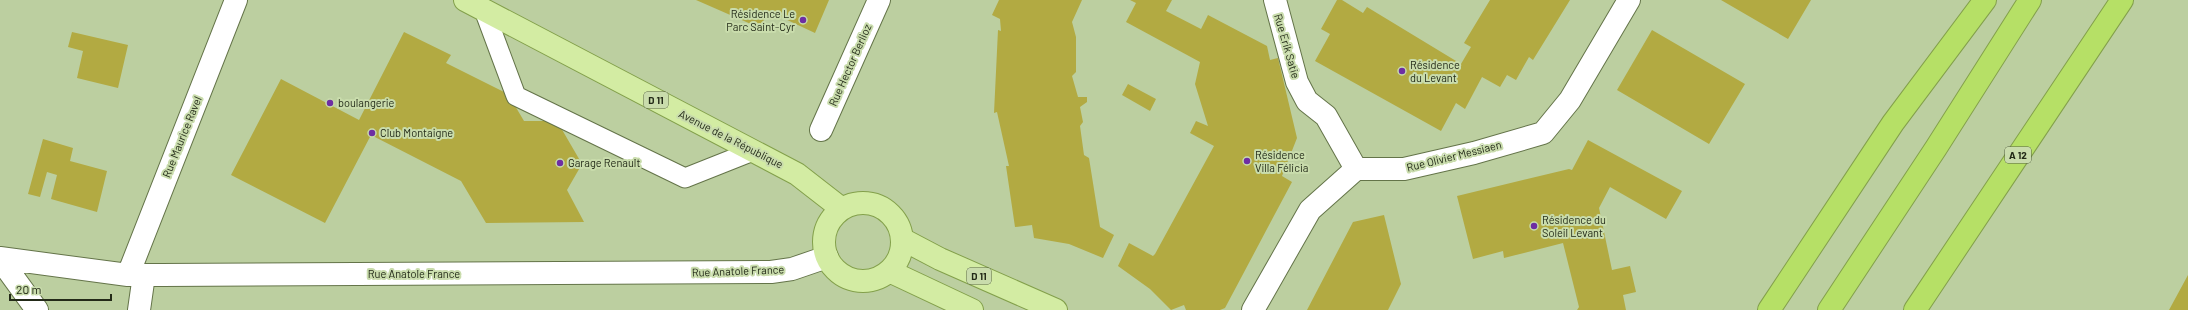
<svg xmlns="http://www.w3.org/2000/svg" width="2188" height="310" viewBox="0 0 2188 310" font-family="Barlow,sans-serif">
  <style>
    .building { fill: #b2aa42 }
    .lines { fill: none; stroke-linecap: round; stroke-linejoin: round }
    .lane-casing { stroke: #647449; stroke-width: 21 }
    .street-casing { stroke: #647449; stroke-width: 24 }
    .primary-casing { stroke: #83a04b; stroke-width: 24 }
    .highway-casing { stroke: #83a04b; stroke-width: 24 }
    .lane { stroke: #fff; stroke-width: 19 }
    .street { stroke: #fff; stroke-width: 22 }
    .primary { stroke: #d3eca3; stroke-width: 22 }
    .highway { stroke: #b6e066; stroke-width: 22 }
    .poi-dot { fill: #6e2ea3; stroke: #c9dcac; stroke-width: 1.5 }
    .labels { text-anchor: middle; stroke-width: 4; stroke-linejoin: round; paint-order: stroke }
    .shield { fill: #c9dcac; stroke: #555f44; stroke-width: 1 }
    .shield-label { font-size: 10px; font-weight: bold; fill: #232a18 }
    .poi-label { font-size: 11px; fill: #232a18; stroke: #c9dcac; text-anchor: start }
    .street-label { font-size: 11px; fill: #232a18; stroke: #c9dcac }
  </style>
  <rect width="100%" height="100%" fill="#bccfa0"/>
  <!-- building -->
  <path class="building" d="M696 0H829L815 33 768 11 760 28Z
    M999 0H1082L1072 22 1076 37V72L1072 76 1078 97H1087V102L1080 107 1083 122 1080 126 1084 155 1089 158 1100 227 1114 235 1103 258 1069 244 1034 238 1032 225 1015 227 1006 166H1009L997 112 994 113 998 30 1001 31 1000 19 992 15Z
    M1130 0H1172L1166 11 1201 29 1208 15 1267 46 1270 60 1278 58 1297 138 1282 176 1292 182 1225 308 1220 310H1186L1184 305 1171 310 1150 289 1118 266 1129 243 1153 256 1155 254 1214 146 1190 133 1196 121 1208 126 1195 84 1200 62 1126 22 1136 3Z
    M1337 0H1342L1363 13 1367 7 1461 64 1471 47 1464 43 1490 0H1570L1533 60 1529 57 1516 80 1507 75 1500 87 1482 77 1465 109 1456 103 1441 131 1315 61 1330 34 1321 29Z
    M1721 0H1811L1788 39Z
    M1652 30 1745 84 1709 144 1617 90Z
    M72 32 128 45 118 88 77 78 83 51 68 47Z
    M404 32 451 55 446 63 508 94 524 121H557L582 164 567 190 584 222 486 223 461 181 371 135 325 223 231 175 281 79 359 120Z
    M1128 84 1156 99 1150 111 1122 95Z
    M43 139 73 148 70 161 107 171 97 212 51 199 57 175 47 172 40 197 28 194Z
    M1588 140 1682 191 1666 219 1610 187 1599 208 1612 270 1630 266 1636 292 1623 295 1626 310H1577L1579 307 1563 243 1504 258 1503 251 1473 259 1457 196 1569 169 1572 170Z
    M1384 215 1401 284 1388 310H1307L1353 222Z
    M2188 275V310H2169Z"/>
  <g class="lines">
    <defs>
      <path id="lane" d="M484 10 516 96 685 178 753 151"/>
      <path id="street" d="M1275 0 1297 82 1307 101 1326 116 1356 169
        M821 130 879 0
        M0 258 128 275H161L771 272 792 269 827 257
        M0 259 37 310
        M128 275 236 0
        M139 310 144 275
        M1253 310 1310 210 1356 169H1404L1474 153 1543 133 1570 100 1629 0"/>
      <path id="primary" d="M465 0 797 174 842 209
        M824 242a39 39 0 1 1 78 0a39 39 0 1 1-78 0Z
        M902 239 940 259 1056 310
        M889 271 972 310"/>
      <path id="highway" d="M1769 310 1893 123 1985 0
        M1829 310 1936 148 2030 0
        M1915 310 2122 0"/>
    </defs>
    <!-- lane casing -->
    <use href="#lane" class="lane-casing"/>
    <!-- street casing -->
    <use href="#street" class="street-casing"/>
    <!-- primary casing -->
    <use href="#primary" class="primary-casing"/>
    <!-- highway casing -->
    <use href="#highway" class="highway-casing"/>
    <!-- lane -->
    <use href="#lane" class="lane"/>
    <!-- street -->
    <use href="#street" class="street"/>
    <!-- primary -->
    <use href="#primary" class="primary"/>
    <!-- highway -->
    <use href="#highway" class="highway"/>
  </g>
  <!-- markers -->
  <g class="poi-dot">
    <circle cx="803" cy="20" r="4"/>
    <circle cx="1402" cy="71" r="4"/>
    <circle cx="330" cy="103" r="4"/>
    <circle cx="372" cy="133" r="4"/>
    <circle cx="1247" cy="161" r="4"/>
    <circle cx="560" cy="163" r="4"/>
    <circle cx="1534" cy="226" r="4"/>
  </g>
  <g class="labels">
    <!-- shield labels -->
    <g class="shield">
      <rect x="644" y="92" width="24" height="16" rx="3"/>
      <rect x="2005" y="147" width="26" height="16" rx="3"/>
      <rect x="967" y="268" width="24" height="16" rx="3"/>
    </g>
    <g class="shield-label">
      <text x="656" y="104">D 11</text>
      <text x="2018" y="159">A 12</text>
      <text x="979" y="280">D 11</text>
    </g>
    <!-- poi labels -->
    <g class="poi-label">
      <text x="795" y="18" text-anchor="end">Résidence Le<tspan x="795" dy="13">Parc Saint-Cyr</tspan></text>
      <text x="1410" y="69">Résidence<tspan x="1410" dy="13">du Levant</tspan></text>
      <text x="338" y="107">boulangerie</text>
      <text x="380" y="137">Club Montaigne</text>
      <text x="1255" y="159">Résidence<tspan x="1255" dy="13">Villa Félicia</tspan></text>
      <text x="568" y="167">Garage Renault</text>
      <text x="1542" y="224">Résidence du<tspan x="1542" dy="13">Soleil Levant</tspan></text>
    </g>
    <!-- street labels -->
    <g class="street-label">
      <text transform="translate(1287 46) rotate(74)" y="4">Rue Erik Satie</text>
      <text transform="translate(850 65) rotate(-66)" y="4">Rue Hector Berlioz</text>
      <text transform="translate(182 137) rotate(-68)" y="4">Rue Maurice Ravel</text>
      <text transform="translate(731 139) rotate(27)" y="4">Avenue de la République</text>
      <text transform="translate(1454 156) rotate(-14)" y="4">Rue Olivier Messiaen</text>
      <text transform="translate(738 271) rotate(-2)" y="4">Rue Anatole France</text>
      <text x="414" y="278">Rue Anatole France</text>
    </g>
  </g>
  <!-- scale -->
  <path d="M10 294v6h101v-6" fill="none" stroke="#232a18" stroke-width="2"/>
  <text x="16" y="294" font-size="12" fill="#232a18" stroke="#c9dcac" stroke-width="3" paint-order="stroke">20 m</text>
</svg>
